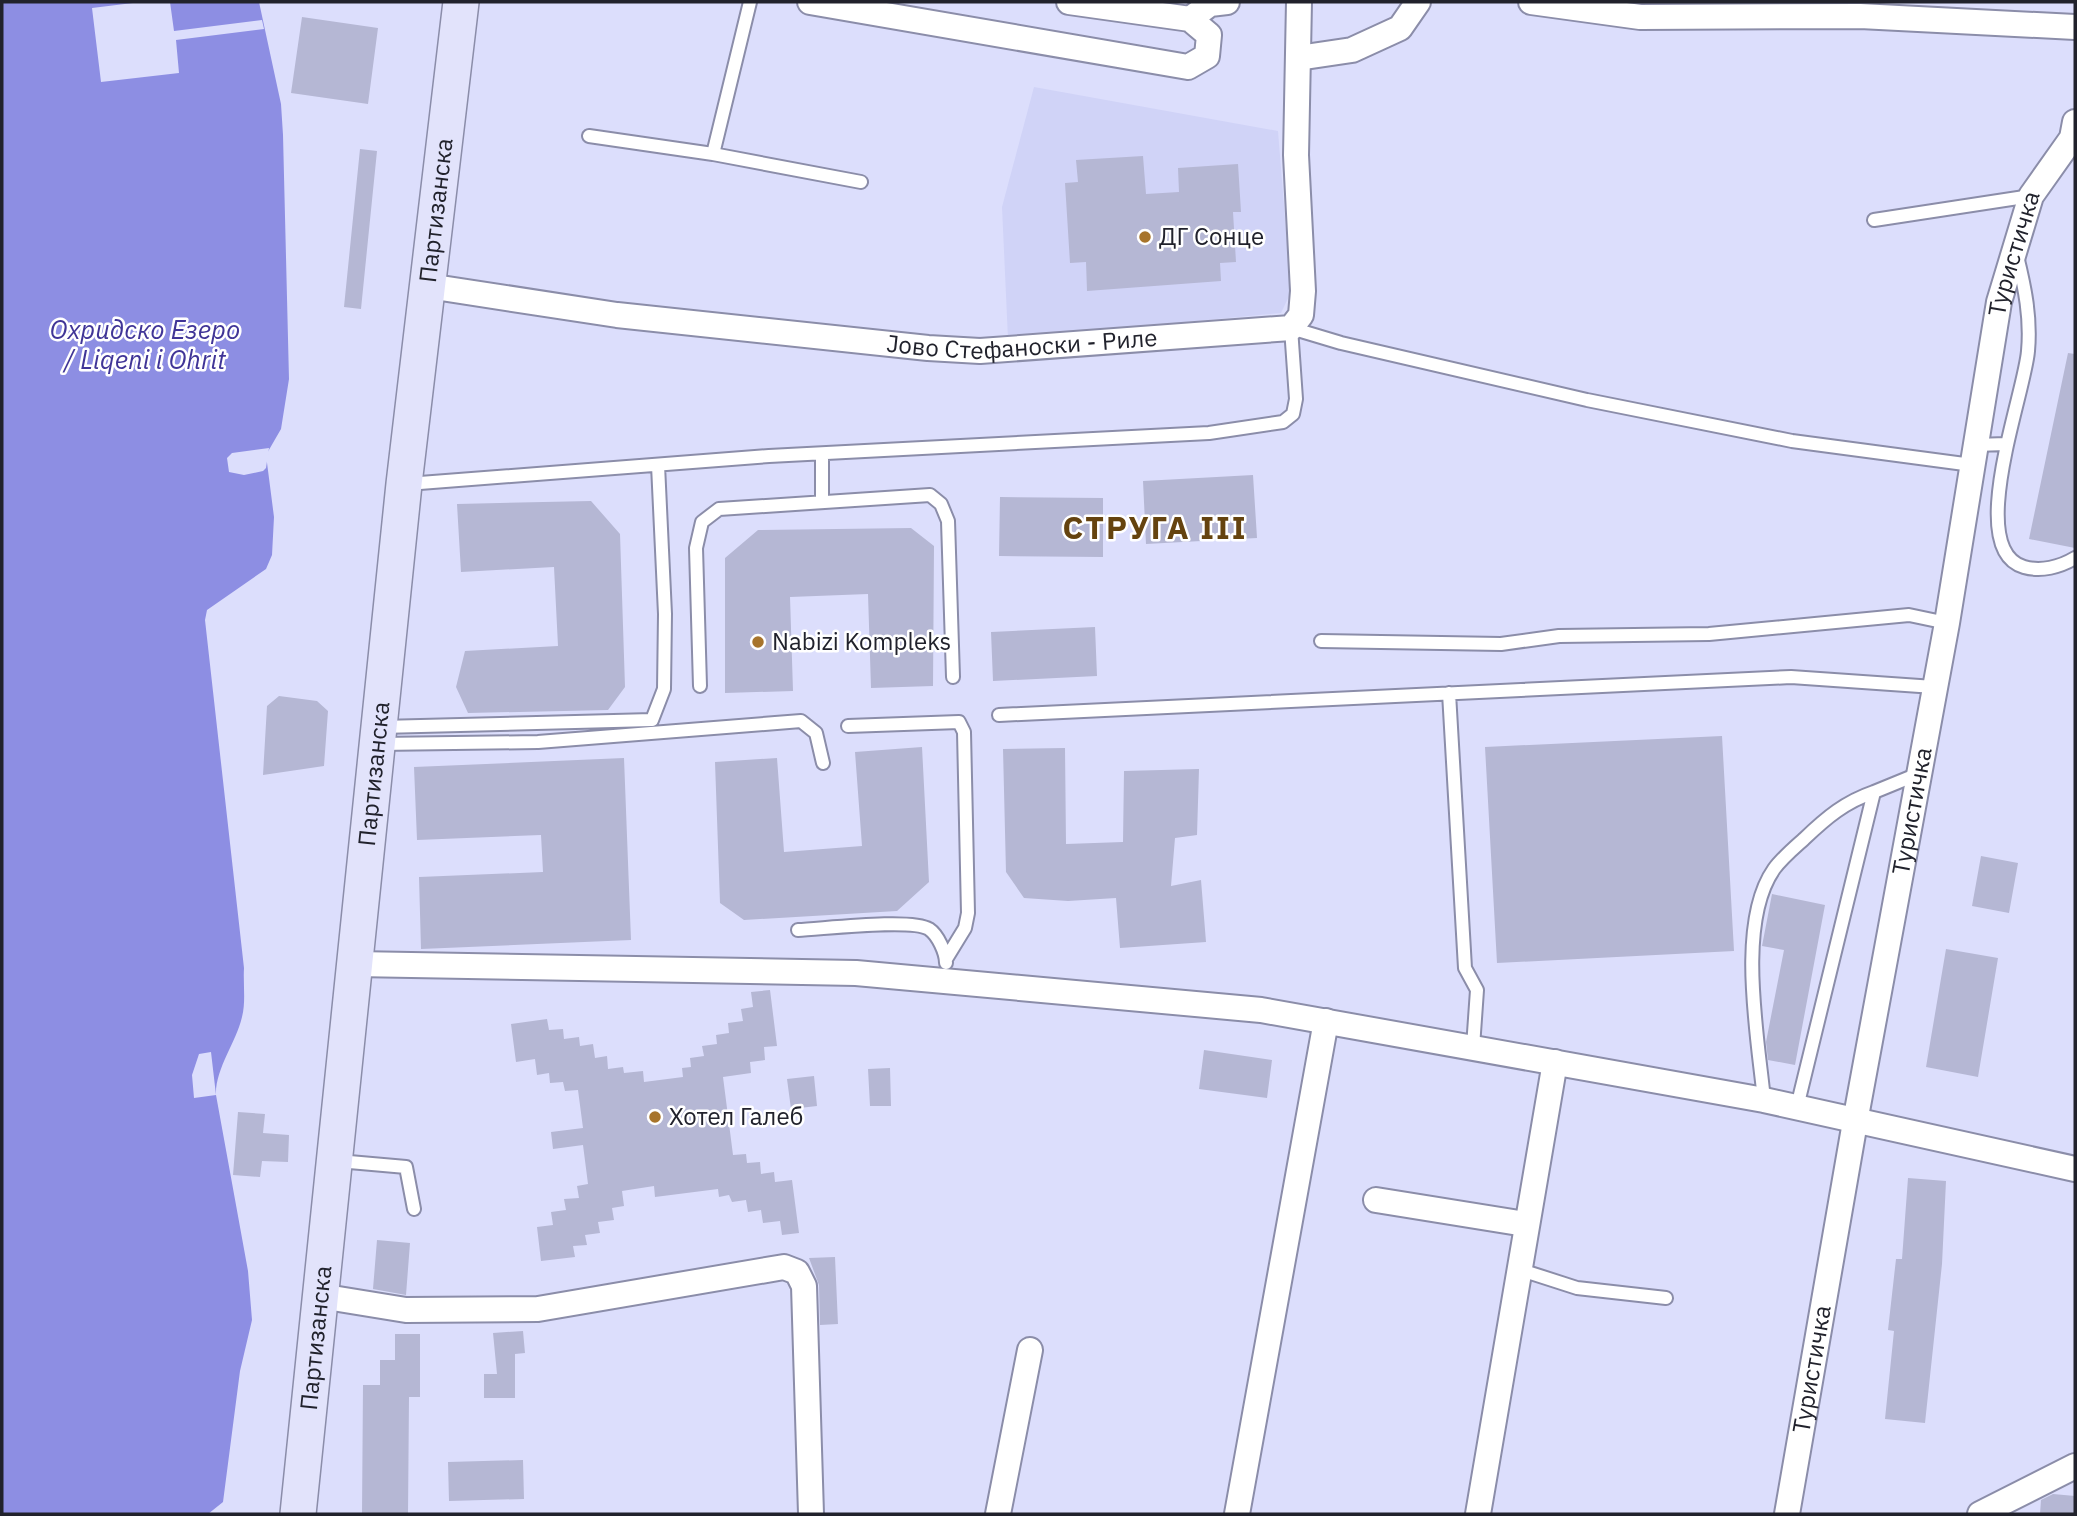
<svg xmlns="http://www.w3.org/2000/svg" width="2077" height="1516" viewBox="0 0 2077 1516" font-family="'IBM Plex Sans',sans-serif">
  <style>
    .built { fill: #d0d3f7 }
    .water { fill: #8d8ee3 }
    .pier { fill: #dcdefc }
    .building { fill: #b5b7d4 }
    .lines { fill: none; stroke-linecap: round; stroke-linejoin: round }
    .lane-casing { stroke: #8b8da9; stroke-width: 16 }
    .street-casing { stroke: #8b8da9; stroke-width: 28 }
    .secondary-casing { stroke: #8b8da9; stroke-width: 38 }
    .lane { stroke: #fff; stroke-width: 12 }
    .street { stroke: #fff; stroke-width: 24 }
    .secondary { stroke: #e2e3fb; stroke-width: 35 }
    .poi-dot { fill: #a7742b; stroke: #fff; stroke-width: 2.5 }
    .labels { text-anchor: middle; stroke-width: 5; stroke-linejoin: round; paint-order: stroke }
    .street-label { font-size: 24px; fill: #21222c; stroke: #fff }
    .poi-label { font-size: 24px; fill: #21222c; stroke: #fff; text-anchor: start }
    .water-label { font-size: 26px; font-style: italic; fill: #403597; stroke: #fff }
    .district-label { font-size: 32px; font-weight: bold; letter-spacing: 2px; fill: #65430f; stroke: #fff }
  </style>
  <rect width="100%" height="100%" fill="#dcdefc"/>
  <!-- built -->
  <path class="built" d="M1034 87 1278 131 1291 292 1281 313 1008 339 1002 207Z"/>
  <!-- water -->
  <path class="water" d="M2 2H259L281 104 283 135 289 379 281 429 266 455 274 517 272 555 266 569 207 610 205 620 244 968C243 983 246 1002 242 1017 236 1043 215 1069 216 1095L248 1271 252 1320 240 1371 223 1502 208 1514H2Z"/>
  <!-- pier -->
  <path class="pier" d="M141 2H170L174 31 262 20 264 29 176 40 179 73 101 82 92 8Z
    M269 448 266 468 263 471 244 475 229 472 227 458 232 453Z
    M211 1052 216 1095 194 1098 192 1075 199 1054Z"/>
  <!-- building -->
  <path class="building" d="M302 17 378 28 368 104 291 93Z
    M360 149 377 151 361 309 344 307Z
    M1143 156 1146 194 1179 192 1178 168 1238 164 1241 212H1233L1236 262 1220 263 1221 281 1087 291 1086 262 1070 263 1065 183 1078 182 1076 160Z
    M2068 353 2075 354V548L2029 539Z
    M1253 475 1257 538 1146 544 1143 481Z
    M1000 497 1103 498V557L999 556Z
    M591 501 620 534 625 687 608 710 468 713 456 687 465 651 558 646 554 567 461 572 457 504Z
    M911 528 934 546 933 686 871 688 868 594 790 597 793 691 725 693V558L758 530Z
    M1095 627 1097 676 993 681 991 632Z
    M279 696 317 701 328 711 324 766 263 775 267 706Z
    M1722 736 1734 951 1497 963 1485 747Z
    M922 747 929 882 897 911 744 920 720 903 715 762 777 758 784 852 862 846 855 752Z
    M1065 748 1066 844 1123 842 1124 771 1199 769 1197 835 1175 838 1171 886 1201 880 1206 942 1120 948 1116 898 1068 901 1024 898 1006 872 1003 749Z
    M624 758 631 940 421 949 419 877 543 872 541 835 417 840 414 767Z
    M1981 856 2018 863 2009 913 1972 906Z
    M1772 894 1825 905 1795 1065 1768 1060 1766 1042 1784 950 1762 946Z
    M1946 949 1998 958 1978 1077 1926 1067Z
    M770 990 777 1046 764 1047 765 1060 750 1062 751 1073 723 1077 733 1155 746 1154 747 1163 760 1162 761 1174 774 1172 775 1182 792 1180 799 1233 782 1235 780 1221 763 1223 761 1210 748 1212 746 1200 732 1202 729 1195 719 1197 718 1189 655 1197 654 1186 622 1191 624 1206 612 1208 614 1220 598 1222 600 1233 585 1235 587 1245 573 1246 575 1257 541 1261 537 1227 553 1225 551 1212 566 1210 564 1199 579 1198 577 1186 588 1184 583 1145 553 1149 551 1132 583 1128 578 1090 565 1091 563 1082 550 1083 549 1073 537 1075 535 1059 516 1062 511 1024 547 1019 549 1030 563 1029 564 1039 579 1037 580 1046 593 1044 595 1058 607 1056 608 1069 623 1067 624 1073 643 1071 644 1082 683 1077 682 1068 691 1067 690 1058 704 1056 702 1046 717 1044 716 1035 729 1033 728 1023 743 1021 741 1009 753 1007 751 992Z
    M1204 1050 1272 1060 1267 1098 1199 1089Z
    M890 1068 891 1106H870L868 1069Z
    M814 1076 817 1106 791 1109 787 1079Z
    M238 1112 265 1114 263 1133 289 1135 288 1162 262 1161 260 1177 233 1175Z
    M1908 1178 1946 1181 1942 1264 1925 1423 1885 1419 1894 1331 1888 1330 1896 1259H1902Z
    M377 1240 410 1243 406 1295 373 1289Z
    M835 1257 838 1324 820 1325 819 1285 809 1258Z
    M523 1331 525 1353 515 1354V1398H484V1374H497L493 1333Z
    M395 1334H420V1397H409L408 1514H362L363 1385H380V1360H395Z
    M523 1460 524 1499 449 1501 448 1462Z
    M2053 1494 2075 1496V1514H2040L2041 1500Z"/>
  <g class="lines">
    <defs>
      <path id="lane" d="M589 136 713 154 861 182
        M713 154 750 2
        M1874 220 2031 196
        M2017 256C2025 288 2031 318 2028 351 2025 393 1964 550 2024 567 2041 572 2060 567 2075 558
        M1975 445 2006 444
        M822 454V501
        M407 484 769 456 1209 433 1283 422 1293 414 1296 399 1291 328 1341 343 1587 400 1792 441 1972 465
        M1321 641 1501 644 1559 636 1709 634 1909 615 1947 623
        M700 686 696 548 702 522 719 509 930 495 941 504 948 521 953 677
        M1449 693 1465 968 1477 990 1473 1047
        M999 715 1791 677 1934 687
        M848 726 959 722 964 732 968 913 965 928 946 959
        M381 727 652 720 664 689 665 614 658 465
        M379 744 538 742 801 721 816 733 823 763
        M798 930C823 929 911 918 929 929 938 935 946 953 946 963
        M1764 1100C1758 1037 1736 923 1774 869 1782 858 1794 848 1804 839 1827 817 1845 802 1874 792
        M1797 1107 1874 792 1918 774
        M338 1161 406 1167 414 1209
        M1518 1269 1577 1288 1666 1298"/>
      <g id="street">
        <path d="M810 2 1188 67 1207 56 1209 35 1190 19 1069 2"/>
        <path d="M1531 2 1640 17 1860 16 2075 27"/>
        <path d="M1190 19 1210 4 1227 2"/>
        <path d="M1298 58 1352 50 1400 28 1418 2"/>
        <path id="s1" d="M428 286 617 315 928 348 980 351 1291 328 1301 315 1303 291 1296 155 1299 2"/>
        <path d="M355 964 856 973 1261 1010 1764 1100 2075 1169"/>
        <path d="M1376 1200 1525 1224"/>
        <path d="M320 1296 406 1310 538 1309 784 1267 797 1272 804 1286 811 1514"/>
        <path d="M998 1514 1030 1350"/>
        <path d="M1237 1514 1326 1021"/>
        <path d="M1478 1514 1555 1062"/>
        <path id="s2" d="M1787 1514 1855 1122 1947 623 1999 302 2031 196 2072 138 2075 122"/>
        <path d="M1980 1514 2075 1466"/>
      </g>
      <g id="secondary">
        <path id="s3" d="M298 1514 404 484 461 2"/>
      </g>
    </defs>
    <!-- lane casing -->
    <use href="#lane" class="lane-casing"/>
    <!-- street casing -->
    <use href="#street" class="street-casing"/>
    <!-- secondary casing -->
    <use href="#secondary" class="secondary-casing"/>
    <!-- lane -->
    <use href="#lane" class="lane"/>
    <!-- street -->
    <use href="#street" class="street"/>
    <!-- secondary -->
    <use href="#secondary" class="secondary"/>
  </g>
  <!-- markers -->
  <g class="poi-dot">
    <circle cx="1145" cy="237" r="7"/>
    <circle cx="758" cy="642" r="7"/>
    <circle cx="655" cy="1117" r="7"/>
  </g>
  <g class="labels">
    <!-- street labels -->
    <g class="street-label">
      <text dy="8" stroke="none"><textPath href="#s3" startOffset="1311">Партизанска</textPath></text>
      <text dy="8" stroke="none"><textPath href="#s2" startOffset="1281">Туристичка</textPath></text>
      <text dy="8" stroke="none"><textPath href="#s1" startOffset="598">Јово Стефаноски - Риле</textPath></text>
      <text dy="8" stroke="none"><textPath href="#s3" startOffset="744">Партизанска</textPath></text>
      <text dy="8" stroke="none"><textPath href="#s2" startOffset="714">Туристичка</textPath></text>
      <text dy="8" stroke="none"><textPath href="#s3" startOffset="177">Партизанска</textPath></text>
      <text dy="8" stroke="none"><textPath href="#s2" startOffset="147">Туристичка</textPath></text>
    </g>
    <!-- poi labels -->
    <g class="poi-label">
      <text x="1159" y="245">ДГ Сонце</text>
      <text x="772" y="650">Nabizi Kompleks</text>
      <text x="669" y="1125">Хотел Галеб</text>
    </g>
    <!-- water labels -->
    <g class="water-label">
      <text x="145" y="339">Охридско Езеро<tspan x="145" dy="30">/ Liqeni i Ohrit</tspan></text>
    </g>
    <!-- district labels -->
    <g class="district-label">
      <text x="1155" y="539">СТРУГА III</text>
    </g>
  </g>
  <!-- border -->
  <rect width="2077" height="1516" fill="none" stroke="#21222c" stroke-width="7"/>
</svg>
